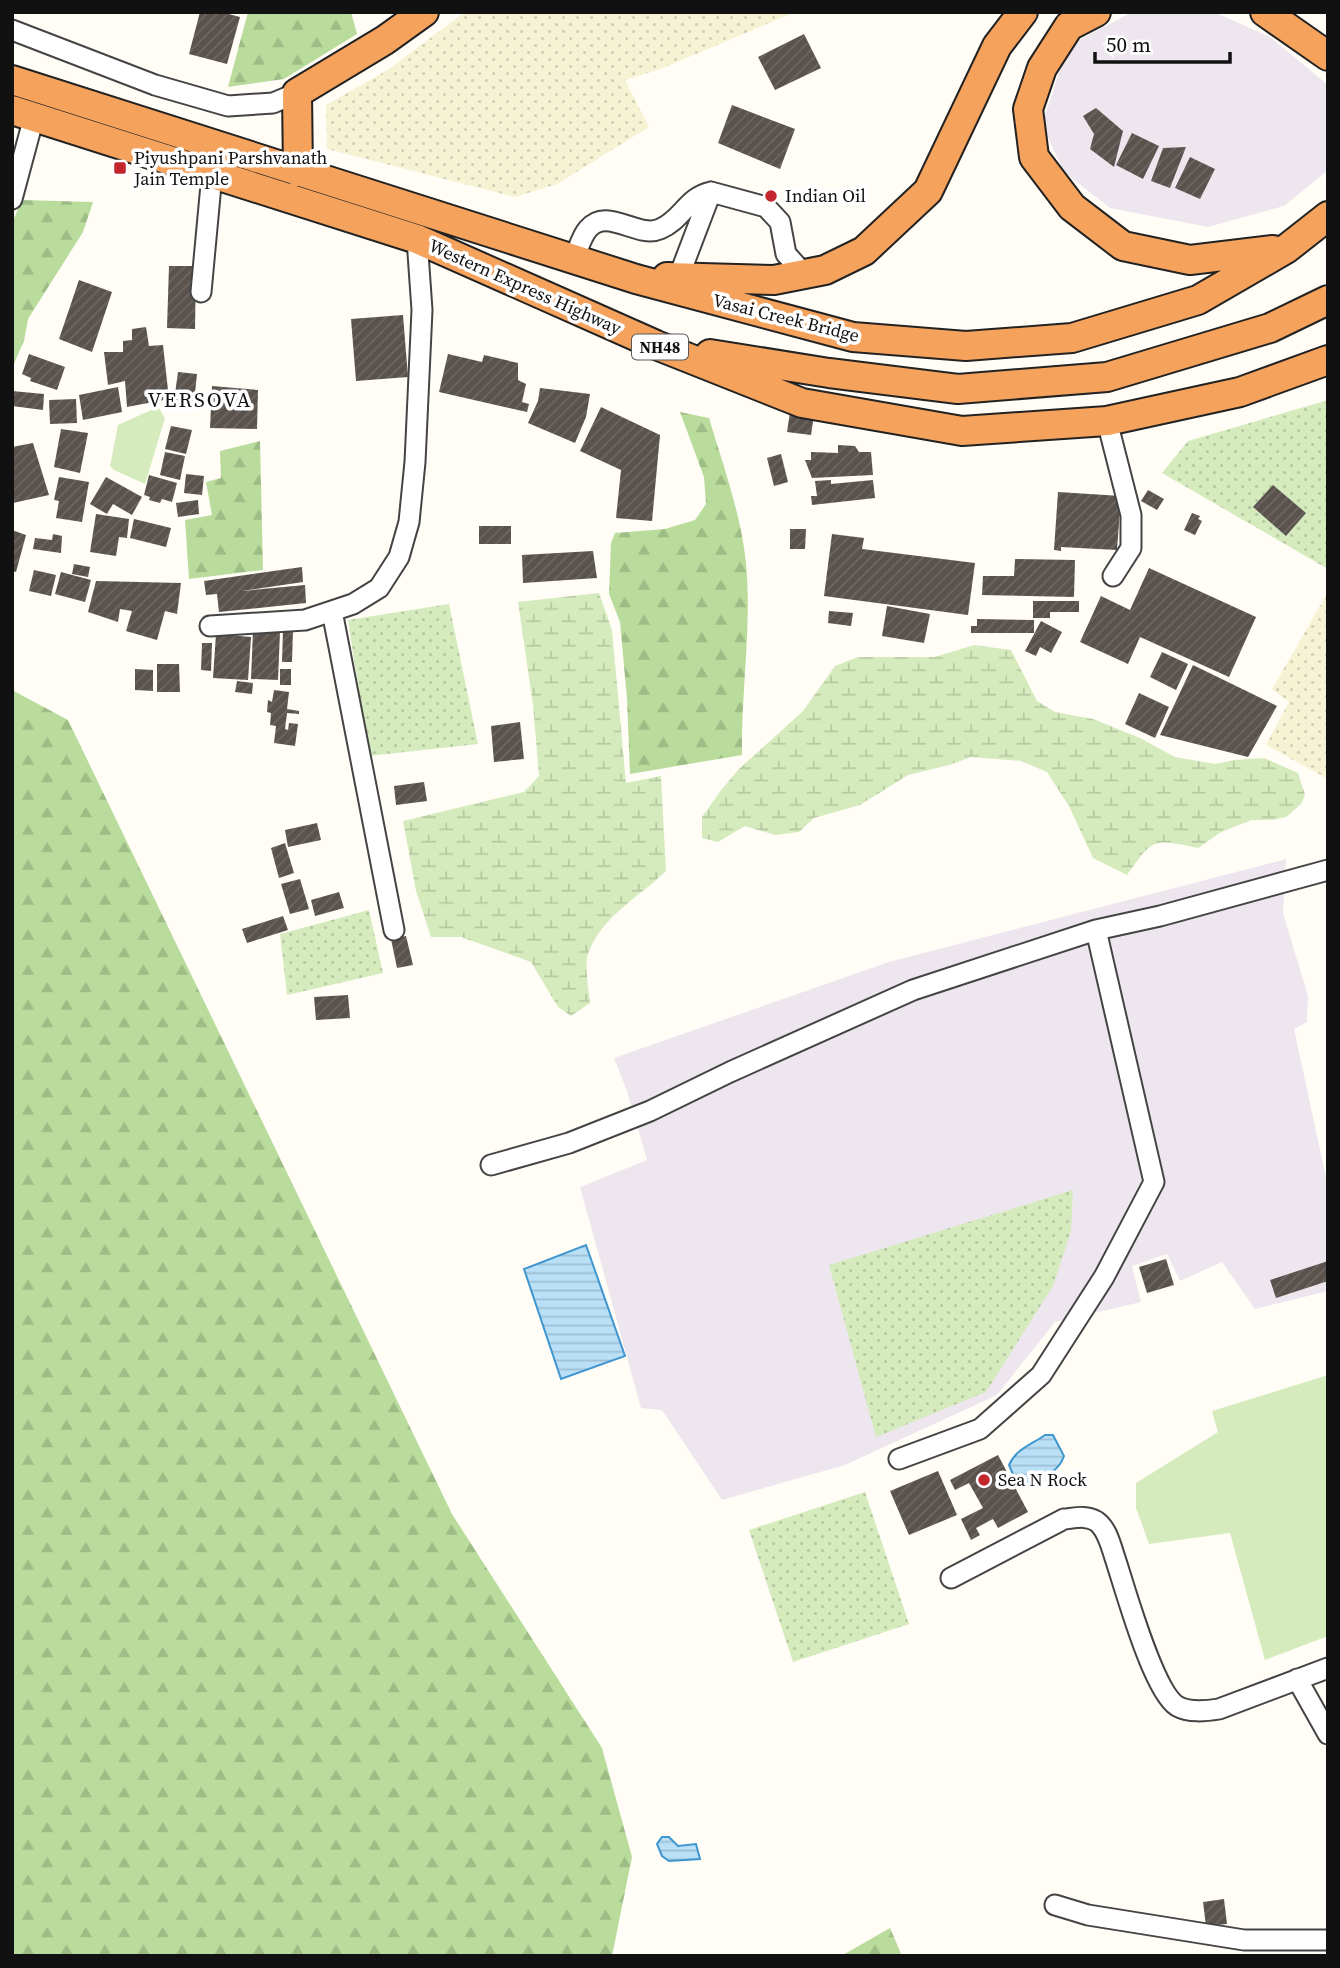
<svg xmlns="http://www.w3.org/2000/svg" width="1340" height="1968" viewBox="0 0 1340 1968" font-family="'Source Serif 4',serif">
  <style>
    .industrial { fill: #eee6ef }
    .farmland { fill: url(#farmland-dots) }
    .grass { fill: #d5ebbd }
    .forest { fill: url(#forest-firs) }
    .wetland { fill: url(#wetland-marsh) }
    .park { fill: url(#park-dots) }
    .water { fill: url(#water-rules); stroke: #3f96cf; stroke-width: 2 }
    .building { fill: url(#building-hatch) }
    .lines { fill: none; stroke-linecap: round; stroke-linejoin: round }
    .minor-casing { stroke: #444; stroke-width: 23 }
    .highway-casing { stroke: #222; stroke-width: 32 }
    .minor { stroke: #fff; stroke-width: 19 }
    .highway { stroke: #f5a25d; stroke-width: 28 }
    .poi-dot { fill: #c4262e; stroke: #fff; stroke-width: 2.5 }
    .labels { text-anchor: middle; stroke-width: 7; stroke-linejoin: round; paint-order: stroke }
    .shield { fill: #fff; stroke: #585858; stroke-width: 2 }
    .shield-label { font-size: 16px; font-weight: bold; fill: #111 }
    .poi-label { font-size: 18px; fill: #111; stroke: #fff; text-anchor: start }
    .street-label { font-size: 18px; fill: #111; stroke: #fff }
    .quarter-label { font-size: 21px; letter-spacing: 2px; fill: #111; stroke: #fff }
  </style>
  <defs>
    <pattern id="farmland-dots" width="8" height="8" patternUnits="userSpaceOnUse" patternTransform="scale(1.75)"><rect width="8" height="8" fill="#f6f3d4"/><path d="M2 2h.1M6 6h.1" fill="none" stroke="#d2cfb5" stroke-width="1.8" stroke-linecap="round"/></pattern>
    <pattern id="forest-firs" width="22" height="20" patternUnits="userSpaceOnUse" patternTransform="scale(1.75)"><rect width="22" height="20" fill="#b9dc9c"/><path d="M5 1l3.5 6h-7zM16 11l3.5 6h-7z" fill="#9ebc85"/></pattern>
    <pattern id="wetland-marsh" width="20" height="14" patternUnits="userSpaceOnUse" patternTransform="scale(1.75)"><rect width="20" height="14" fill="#d5ebbd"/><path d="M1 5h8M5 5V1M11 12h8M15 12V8" fill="none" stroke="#b6c8a1"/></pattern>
    <pattern id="park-dots" width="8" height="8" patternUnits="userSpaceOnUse" patternTransform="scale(1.75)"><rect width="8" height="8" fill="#d5ebbd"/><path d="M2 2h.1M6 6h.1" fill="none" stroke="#b6c8a1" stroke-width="1.8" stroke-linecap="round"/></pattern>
    <pattern id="water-rules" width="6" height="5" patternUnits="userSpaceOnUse" patternTransform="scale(1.75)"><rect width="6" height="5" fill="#b9e0f7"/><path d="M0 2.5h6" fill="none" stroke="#9ebfd3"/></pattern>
    <pattern id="building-hatch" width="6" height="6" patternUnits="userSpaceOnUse" patternTransform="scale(1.75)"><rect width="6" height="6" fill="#5a524d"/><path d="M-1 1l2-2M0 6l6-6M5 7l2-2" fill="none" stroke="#6d6662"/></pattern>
  </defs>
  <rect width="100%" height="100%" fill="#fffdf5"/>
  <!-- industrial -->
  <path class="industrial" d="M1132 12H1214L1270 37 1328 85V170L1284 206 1208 227 1110 208 1064 172 1042 125 1068 46Z
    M1286 859 1283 913 1308 996 1307 1022 1294 1029 1328 1187V1291L1255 1309 1222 1262 1180 1281 1167 1254 1132 1266 1141 1302 1055 1322 997 1395 845 1465 722 1500 662 1410 641 1408 580 1187 647 1160 627 1091 614 1058 889 962Z"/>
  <!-- farmland -->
  <path class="farmland" d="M465 12H795L663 68 625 80 649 127 557 184 515 197 327 149 326 105 386 71Z
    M1328 592V779L1266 745 1289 702 1272 689Z"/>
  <!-- grass -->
  <path class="grass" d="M158 407 165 418 145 484 114 470 110 466 118 425Z
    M1328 1375V1636L1265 1660 1230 1533 1149 1544 1136 1508V1483L1218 1432 1212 1411Z"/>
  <!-- forest -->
  <path class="forest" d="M248 12H351L357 34 284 79 228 87Z
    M22 200 93 202 83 232 28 319 24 341 12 368V223Z
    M680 412 709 418C723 465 741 514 746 563 752 627 741 691 742 755L630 774 627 699 620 622 609 594 611 543 615 533 665 529 695 520 706 504 704 477Z
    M260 441 263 570 189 579 185 520 212 515 206 482 221 478 220 451Z
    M12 690 68 720 452 1514 602 1748 632 1857 612 1956H12Z
    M890 1928 902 1956H841Z"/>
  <!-- wetland -->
  <path class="wetland" d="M599 593 612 630 626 783 661 776 666 871C639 897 601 917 588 954 584 965 589 991 590 1003L571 1016 558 1007 531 962 461 937H431L416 891 403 821 524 792 539 776 533 705 518 602Z
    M974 645 1011 650 1037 701 1055 712 1093 719 1140 738 1175 757 1215 764 1234 760 1264 758 1298 773 1305 795 1301 804 1286 817 1272 820H1252L1221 832 1198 848C1153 839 1154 837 1127 875L1093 858 1069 806 1047 772 1021 761 971 757 949 765 908 775 860 805 814 818 799 832 775 835 745 826 718 842 702 838V817L722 789 739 769 803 711 835 666 858 657H935Z"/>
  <!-- park -->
  <path class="park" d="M1328 400V569L1162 473 1188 441Z
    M449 604 478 744 369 756 348 620Z
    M369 910 383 973 287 995 280 934Z
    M1073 1190 1071 1231 1053 1286 986 1392 876 1437 829 1265Z
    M865 1492 909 1624 793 1662 749 1530Z"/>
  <!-- water -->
  <path class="water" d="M586 1245 625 1356 561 1379 524 1269Z
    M1045 1435H1053L1064 1456C1058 1474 1041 1478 1024 1484L1015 1479 1009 1465C1016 1449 1031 1445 1045 1435Z
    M662 1837H669L678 1846 696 1844 700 1859 669 1861 662 1856 657 1844Z"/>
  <!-- building -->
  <path class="building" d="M200 12H221L240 17 227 64 189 54Z
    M804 34 821 68 775 90 758 57Z
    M732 105 795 129 780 169 718 143Z
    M1096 108 1123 131 1114 167 1090 149 1094 134 1083 116Z
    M1132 133 1159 146 1143 179 1116 165Z
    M1186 147 1170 188 1151 181 1163 148Z
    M1190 157 1215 169 1200 199 1175 188Z
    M169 266H196L195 329 167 328Z
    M79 280 112 292 92 352 59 339Z
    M403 315 408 377 356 381 351 319Z
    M146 327 149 346 163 345 169 399 127 407 125 381 108 385 104 352H123V341L132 340V329Z
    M29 354 65 367 57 390 30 381 31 378 22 374Z
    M448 354 482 362 484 355 518 363V380L526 384 522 402 529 404 527 412 439 392Z
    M178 372 197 374 194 403 174 401Z
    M212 386 258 390 257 429 210 428Z
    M118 387 122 412 83 420 79 395Z
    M540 388 590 394 586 417 575 443 528 423 538 401Z
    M12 391 44 394 43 410 12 406Z
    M76 399 77 423 50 424 49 400Z
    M601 407 660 435 652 521 616 518 621 470 580 451Z
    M790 412 814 415 811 435 787 432Z
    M171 426 192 430 186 454 165 449Z
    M61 429 88 433 80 473 54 467Z
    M33 443 49 495 13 503 12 447Z
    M838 445 855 446 859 452H871L873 475 812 478 805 460H811V452L838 453Z
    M165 452 185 456 180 480 160 475Z
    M781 454 788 482 774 486 767 458Z
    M186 474 204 476 202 495 184 493Z
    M149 475 177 483 172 502 162 499 160 503 149 500 150 497 144 495Z
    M59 477 89 482 82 522 56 518 59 501 54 500Z
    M106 477 142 497 132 515 113 504 107 514 90 504Z
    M831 480V484L873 480 875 498 812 505 811 496H817L815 481Z
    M1273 485 1306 513 1286 536 1253 507Z
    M1148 490 1164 499 1157 510 1141 501Z
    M1058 492 1121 496 1117 550 1061 547V551L1054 550Z
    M198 500 199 514 178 517 176 503Z
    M1192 513 1200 516 1198 519 1202 521 1195 535 1184 530Z
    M96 514 129 519 127 538 119 537 116 556 90 552Z
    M134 519 171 528 166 547 130 538Z
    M479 526H511V544H479Z
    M790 529H806L805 549H790Z
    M12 530 26 535 16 572 12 571Z
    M53 534 62 536 61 553 33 549 35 538 52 540Z
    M832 534 864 538 862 549 975 563 968 615 824 596Z
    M593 551 597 578 523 583 522 555Z
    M1015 559 1075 560 1074 597 982 595 983 576H1014Z
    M74 564 90 567 88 577 72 574Z
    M302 567 303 582 242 591 305 585 306 603 219 612 217 594 206 595 204 581Z
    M1149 568 1256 617 1229 677 1140 637 1128 664 1080 642 1101 596 1130 610Z
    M34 570 56 575 51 596 29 591Z
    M61 572 91 580 85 602 55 594Z
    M96 581 181 583 177 614 165 611 157 640 126 631 132 611 120 609 118 622 88 612Z
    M1033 601H1079V612H1050V618H1033Z
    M887 606 930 614 924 643 882 636Z
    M829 611 853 613 851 626 828 623Z
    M977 619 1034 620V633H971V626H977Z
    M1041 621 1062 632 1051 653 1040 647 1036 656 1025 651Z
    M283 630H293L292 662H282Z
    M253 631 280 632 278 680 251 679Z
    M216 634 251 637 248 680 213 678Z
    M202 643H212L211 671 201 670Z
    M1162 652 1188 664 1176 690 1150 677Z
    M157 664H179L180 692H157Z
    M1193 665 1277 706 1248 757 1160 735Z
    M135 669 153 670V691L135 690Z
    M280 669H291V685H280Z
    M237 681 253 683 252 694 235 692Z
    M274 690 289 692 287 709 299 711V714L287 713 285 729 288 730 289 723 298 724 295 746 274 743 276 726 270 725 271 713 267 712 268 700 272 702Z
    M1139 693 1169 707 1155 738 1125 724Z
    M520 722 524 759 494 762 491 726Z
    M424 782 427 801 396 805 394 786Z
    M317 823 321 840 288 847 285 830Z
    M285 843 294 873 279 878 271 848Z
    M300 879 309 909 290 914 281 884Z
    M339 892 344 908 315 916 311 900Z
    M283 916 288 930 247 943 242 929Z
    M406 936 413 965 397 968 391 939Z
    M348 995 350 1018 316 1020 314 997Z
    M1166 1259 1174 1285 1147 1293 1139 1267Z
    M1328 1261V1281L1276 1298 1270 1280Z
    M998 1455 1028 1512 998 1528 993 1519 976 1528 980 1535 971 1540 961 1519 983 1508 969 1483 955 1490 950 1480Z
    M938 1471 957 1515 909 1535 890 1491Z
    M1224 1899 1227 1924 1206 1926 1203 1902Z"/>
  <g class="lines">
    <defs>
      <path id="minor" d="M12 30 155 85 228 106 273 103 297 93
        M12 199 34 117
        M574 259C578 250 581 237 588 229 607 206 637 239 660 229 682 220 687 197 711 192
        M679 276 711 192 766 207 780 222 786 254 804 274
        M201 292 212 174
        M1107 421 1131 515V548L1113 576
        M332 611 394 930
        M210 626 305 620 353 604 379 588 399 557 409 522 415 462 422 310 417 239
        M491 1165 569 1143 650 1111 730 1072 913 990 1096 930 1160 916 1328 870
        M899 1459 980 1429 1041 1375 1104 1277 1154 1182 1096 930
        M951 1578 1064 1519C1075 1518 1086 1515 1096 1521 1107 1528 1111 1546 1115 1558 1125 1588 1153 1691 1177 1706 1189 1713 1206 1711 1219 1709L1328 1668
        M1297 1679 1328 1734
        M1055 1905 1088 1915 1244 1940H1328"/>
      <path id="highway" d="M1096 12 1069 26 1042 68 1028 109 1034 157 1072 207 1123 246 1190 260 1273 250
        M1265 12 1328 56
        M12 80 636 279 853 337 966 346 1072 338 1198 300 1286 249 1328 216
        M12 110 417 239 656 345 802 403 962 431 1107 421 1240 392 1328 360
        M298 172 297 93 385 40 424 12
        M667 277 774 280 825 270 864 251 928 191 997 46 1023 12
        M710 354 829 373 958 389 1107 377 1270 328 1328 300"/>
    </defs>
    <!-- minor casing -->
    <use href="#minor" class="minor-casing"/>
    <!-- highway casing -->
    <use href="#highway" class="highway-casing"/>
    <!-- minor -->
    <use href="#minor" class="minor"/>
    <!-- highway -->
    <use href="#highway" class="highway"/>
  </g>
  <!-- markers -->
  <g class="poi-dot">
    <rect x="113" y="161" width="14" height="14" rx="3.5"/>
    <circle cx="771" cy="196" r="7"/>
    <circle cx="984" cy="1480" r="7"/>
  </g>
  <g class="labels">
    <!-- shield labels -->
    <rect class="shield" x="632" y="334.5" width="56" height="25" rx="5"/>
    <g class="shield-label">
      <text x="660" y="353">NH48</text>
    </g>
    <!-- poi labels -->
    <g class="poi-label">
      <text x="134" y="164">Piyushpani Parshvanath<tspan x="134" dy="21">Jain Temple</tspan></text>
      <text x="785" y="202">Indian Oil</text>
      <text x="998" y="1486">Sea N Rock</text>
    </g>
    <!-- street labels -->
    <g class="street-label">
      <text transform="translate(525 287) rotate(24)" y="6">Western Express Highway</text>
      <text transform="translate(786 318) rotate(14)" y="6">Vasai Creek Bridge</text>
    </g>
    <!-- quarter labels -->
    <g class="quarter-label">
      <text x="200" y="407">VERSOVA</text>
    </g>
  </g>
  <!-- border -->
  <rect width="1340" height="1968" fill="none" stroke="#111111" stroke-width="28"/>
  <!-- scale -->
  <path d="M1095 52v10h135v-10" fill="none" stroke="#111111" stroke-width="3.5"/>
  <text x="1106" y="52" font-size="21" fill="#111111" stroke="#ffffff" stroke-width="5" paint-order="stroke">50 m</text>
</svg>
